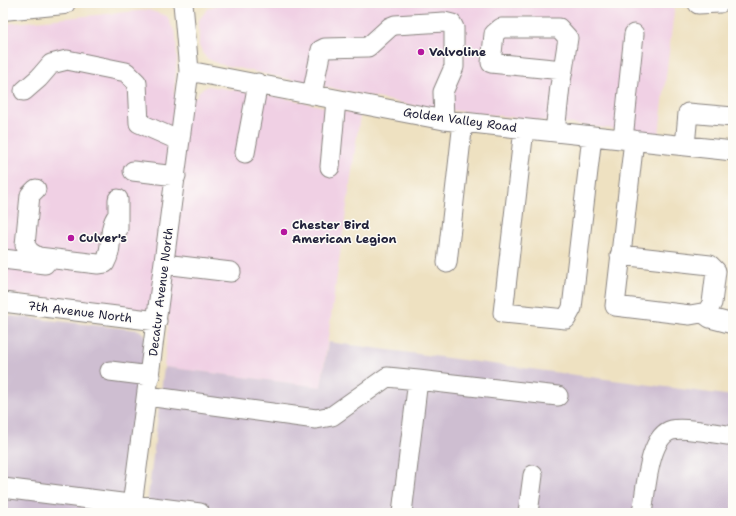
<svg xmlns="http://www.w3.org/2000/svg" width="736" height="516" viewBox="0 0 736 516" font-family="'Shantell Sans',sans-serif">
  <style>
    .built { fill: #f0d0e4 }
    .industrial { fill: #cebed1 }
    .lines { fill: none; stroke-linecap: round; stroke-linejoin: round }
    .minor-casing { stroke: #88827e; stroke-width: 21 }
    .highway-casing { stroke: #88827e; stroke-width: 24 }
    .minor { stroke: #fff; stroke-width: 19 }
    .highway { stroke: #fff; stroke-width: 22 }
    .poi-dot { fill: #b5179e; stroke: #fdfcf7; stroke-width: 1.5 }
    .labels { text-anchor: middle; stroke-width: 3; stroke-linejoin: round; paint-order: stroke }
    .poi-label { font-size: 12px; font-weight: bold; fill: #22223b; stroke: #fdfcf7; text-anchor: start }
    .street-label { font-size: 12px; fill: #22223b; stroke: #fdfcf7 }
  </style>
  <rect width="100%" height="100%" fill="#fdfcf7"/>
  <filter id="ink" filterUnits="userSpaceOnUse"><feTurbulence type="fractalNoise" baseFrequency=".025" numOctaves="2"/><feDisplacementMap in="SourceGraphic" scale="8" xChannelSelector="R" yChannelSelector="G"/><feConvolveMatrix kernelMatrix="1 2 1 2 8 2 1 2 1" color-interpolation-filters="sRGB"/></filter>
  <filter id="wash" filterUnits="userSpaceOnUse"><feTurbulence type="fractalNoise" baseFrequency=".012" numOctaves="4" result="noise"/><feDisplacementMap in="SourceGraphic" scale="16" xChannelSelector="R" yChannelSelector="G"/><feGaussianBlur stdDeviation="0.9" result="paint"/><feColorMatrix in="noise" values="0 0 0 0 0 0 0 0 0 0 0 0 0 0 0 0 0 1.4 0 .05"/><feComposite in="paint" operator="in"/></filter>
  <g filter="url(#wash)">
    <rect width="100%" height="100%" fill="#eee1c1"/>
    <!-- built -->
    <path class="built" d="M223 3H675L659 134 415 106 219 64 206 58 199 46V20L208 8Z
      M148 10 167 16 176 35 177 59 174 94 196 98 199 91 208 86 276 96 360 115 321 387 164 367 169 314 3 293V24Z"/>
    <!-- industrial -->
    <path class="industrial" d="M3 315 139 330 144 334 147 341 125 513H3Z
      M328 342 733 396V513H146L164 367 321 387Z"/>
  </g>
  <g filter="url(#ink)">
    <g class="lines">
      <defs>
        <path id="minor" d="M698 4 720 3
          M189 71 444 120 733 151
          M24 91 39 78 51 64 67 60 126 72 137 83 139 123 180 141
          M312 95 321 50 325 48 368 47 390 27 395 25 444 22 452 24 454 28V67L443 92 444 120
          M524 129 503 313 566 319 572 308 592 136
          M555 132 560 86 563 70 491 63 494 34 501 28H559L568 38 563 70
          M623 139 634 34
          M685 146 688 113 733 117
          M245 153 258 83
          M330 167 336 100
          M133 171 176 176
          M36 189 30 195 25 245 30 252 38 257 98 264 105 263C114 248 107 229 117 216
          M118 199V229
          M620 255 710 265 716 271 712 303 707 312 690 315 615 306 634 140
          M3 259 45 264
          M447 263 463 122
          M164 264 231 272
          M3 302 157 321
          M703 313 710 318 733 324
          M110 371 150 376
          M418 380 558 396
          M147 396 316 419 332 416 387 377 418 380 402 513
          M3 488 200 513
          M131 513 189 71 183 3
          M528 513 533 475
          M642 513C646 492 648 436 672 430 685 427 718 434 733 436"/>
        <path id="highway" d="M3 9 64 3"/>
      </defs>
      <!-- minor casing -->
      <use href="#minor" class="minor-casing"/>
      <!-- highway casing -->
      <use href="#highway" class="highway-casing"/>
      <!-- minor -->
      <use href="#minor" class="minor"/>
      <!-- highway -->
      <use href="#highway" class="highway"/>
    </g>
  </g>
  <!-- markers -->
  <g class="poi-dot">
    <circle cx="421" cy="52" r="4"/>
    <circle cx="284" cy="232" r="4"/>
    <circle cx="71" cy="238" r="4"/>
  </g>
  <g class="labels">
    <!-- poi labels -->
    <g class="poi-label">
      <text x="429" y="56">Valvoline</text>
      <text x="292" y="229">Chester Bird<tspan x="292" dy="14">American Legion</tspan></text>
      <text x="79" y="242">Culver's</text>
    </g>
    <!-- street labels -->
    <g class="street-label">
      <text transform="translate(460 120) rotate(8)" y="4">Golden Valley Road</text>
      <text transform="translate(161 292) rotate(-83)" y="4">Decatur Avenue North</text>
      <text transform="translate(80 312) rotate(7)" y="4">7th Avenue North</text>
    </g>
  </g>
  <!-- margin -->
  <rect width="736" height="516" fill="none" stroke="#fdfcf7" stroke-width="16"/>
</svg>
